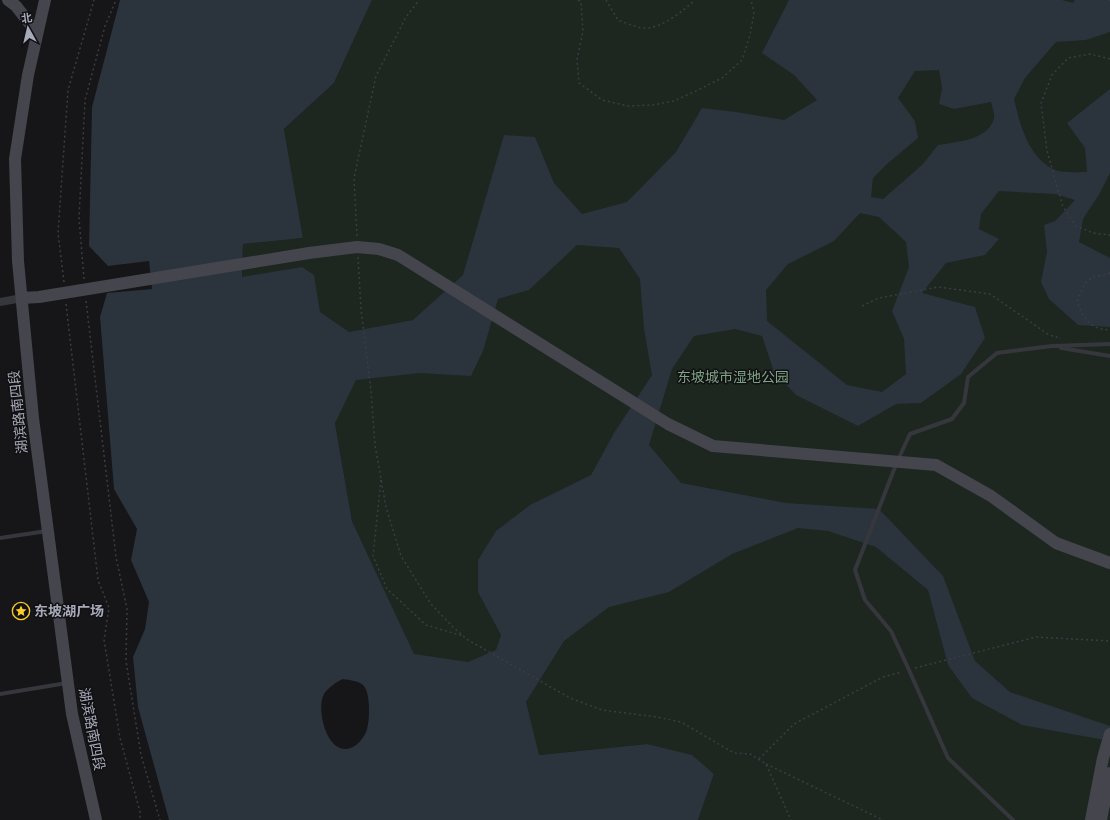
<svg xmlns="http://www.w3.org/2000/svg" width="1110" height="820" viewBox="0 0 1110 820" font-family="Ubuntu,'Noto Sans SC',sans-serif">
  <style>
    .green { fill: #1d261f }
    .water { fill: #2b333c; fill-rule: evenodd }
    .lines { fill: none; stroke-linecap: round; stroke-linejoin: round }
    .path { stroke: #3c3d44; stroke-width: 1.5; stroke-dasharray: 2 3; stroke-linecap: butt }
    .lane { stroke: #36373d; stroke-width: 4 }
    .street { stroke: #36373d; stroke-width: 8 }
    .secondary { stroke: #44454d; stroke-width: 12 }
    .labels { text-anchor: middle; stroke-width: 3; stroke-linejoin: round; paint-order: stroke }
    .park-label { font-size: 14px; fill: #7da484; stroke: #111013 }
    .street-label { font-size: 14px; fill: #a7aab8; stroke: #111013 }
    .poi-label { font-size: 14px; font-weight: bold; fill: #a7aab8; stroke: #111013; text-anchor: start }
  </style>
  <rect width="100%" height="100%" fill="#161518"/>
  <!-- green -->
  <path class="green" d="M372 0H1110V820H698L714 774 647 744 539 755 414 655 352 521 335 423 242 277 243 244 303 238 284 129 334 83Z"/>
  <!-- water -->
  <path class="water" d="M120 0H372L334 83 284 129 303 238 243 244 242 277 302 267 314 275 320 312 349 332 413 320 463 275 504 135 535 137 554 183 582 214 627 202 676 152 702 108 736 112 784 120 817 100 794 75 762 53 789 0H1062L1073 3 1075 0H1110V32L1086 40 1056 42 1025 78 1014 99C1020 125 1028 157 1055 170 1062 173 1079 172 1087 172L1085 148 1067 123 1110 89V173L1100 193 1083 219 1079 242 1110 258V327L1078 325 1049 299 1041 282 1047 252 1044 225 1055 221 1075 200 1055 194 999 191 981 214 979 229 999 239 985 255 946 263 922 293 975 307 985 338 961 374 921 403 896 404 858 426 796 395 774 372 762 336 735 329 694 336 672 369 649 445 681 483 786 503 879 509 943 576 975 661 1010 692 1110 726V741L1022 725 972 698 948 665 928 590 876 547 828 531 798 528 732 554 669 592 609 607 564 641 526 702 539 755 647 744 692 755 714 774 698 820H169L138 707 133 657 145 629 149 602 131 560 137 529 114 489 100 317 107 293 152 289 149 261 108 266 89 246 92 107ZM939 70 942 88 939 104 954 109 991 102C992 107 995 114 994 118 989 140 956 142 938 145L923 164 883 199 871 197 873 178 886 165 918 138 915 121 898 98 915 71ZM860 213 879 217 906 242 909 267 892 311 904 339 906 374 882 392 847 385 767 321 766 290 788 264 834 241ZM577 245 619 248 640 279 644 329 652 375 614 433 591 475 530 505 496 531 478 560V592L501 635 496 650 468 662 414 654 352 521 335 423 356 380 420 373 471 376 483 351 498 299 529 290ZM343 679C349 680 359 681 363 685 371 692 370 723 366 732 363 739 355 749 346 749 326 750 316 709 324 694 328 688 336 682 343 679Z"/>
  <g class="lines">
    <!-- path -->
    <path class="path" d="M578 0 581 2 583 31 577 60 579 83 602 100 628 106 653 105 674 101 698 90 722 78 742 60 750 35 754 13 751 0
      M606 0 618 20C626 23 635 27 643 28 660 30 683 11 695 0
      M1109 0 1110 1
      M1110 59 1090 54 1068 58 1052 75 1041 103 1047 151 1063 207 1076 226 1093 233 1110 235
      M357 236 354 178 376 76 406 17 419 0
      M358 257 361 309 371 391 375 445 386 507 401 556 431 604 453 627 468 640 570 698 602 710 657 717 681 722 734 753 750 754 766 764 791 820
      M1110 273C1086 279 1086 278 1077 302 1084 319 1089 329 1110 330
      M84 279 79 218 85 100 105 26 116 0
      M64 282 58 233 68 90 94 0
      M86 301 116 557 127 609 126 661 141 755 160 820
      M66 304 98 580 109 608 104 640 120 738 140 812V820
      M862 306 879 298 938 287 990 294 1049 335 1061 338
      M381 480 373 556 387 589 426 625 463 636
      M915 668 1036 637 1110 641
      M759 759 794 724 883 677 902 672
      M766 764 883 820"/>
    <!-- lane -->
    <path class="lane" d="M1061 348 1110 356
      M0 538 47 531
      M0 694 67 683
      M1013 820 948 758 909 670 891 631 865 600 855 570 897 462 910 434 952 419 964 403 968 377 997 353 1052 346 1110 344"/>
    <!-- street -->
    <path class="street" d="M0 302 22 298"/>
    <!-- secondary -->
    <path class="secondary" d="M8 0 16 6 37 33
      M45 0 28 75 15 159 18 261 33 418 72 714 96 820
      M22 298 39 297 309 253 357 247 379 249 398 255 668 424 713 446 936 465 991 496 1056 543 1110 563
      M1091 820 1103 758 1110 734
      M1101 820 1110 773"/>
  </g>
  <!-- icons -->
  <defs>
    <symbol id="sight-ring" viewBox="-11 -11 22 22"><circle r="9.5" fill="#111013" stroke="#facb2b" stroke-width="1.5"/><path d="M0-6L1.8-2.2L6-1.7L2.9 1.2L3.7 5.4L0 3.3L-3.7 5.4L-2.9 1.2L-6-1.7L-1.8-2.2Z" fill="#facb2b"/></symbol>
  </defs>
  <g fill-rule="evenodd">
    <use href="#sight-ring" x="11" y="601" width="20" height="20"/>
  </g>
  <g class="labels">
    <!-- park labels -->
    <g class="park-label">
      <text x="733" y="382">东坡城市湿地公园</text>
    </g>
    <!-- street labels -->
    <g class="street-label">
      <text transform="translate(18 412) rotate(-96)" y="5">湖滨路南四段</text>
      <text transform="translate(92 729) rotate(79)" y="5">湖滨路南四段</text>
    </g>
    <!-- poi labels -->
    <g class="poi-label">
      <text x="34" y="616">东坡湖广场</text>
    </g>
  </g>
  <!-- north arrow -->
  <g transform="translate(28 28) rotate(352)" stroke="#111013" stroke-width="3" paint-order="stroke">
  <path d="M0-3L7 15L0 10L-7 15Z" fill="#a7aab8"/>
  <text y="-6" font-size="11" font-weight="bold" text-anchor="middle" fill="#a7aab8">北</text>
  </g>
</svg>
